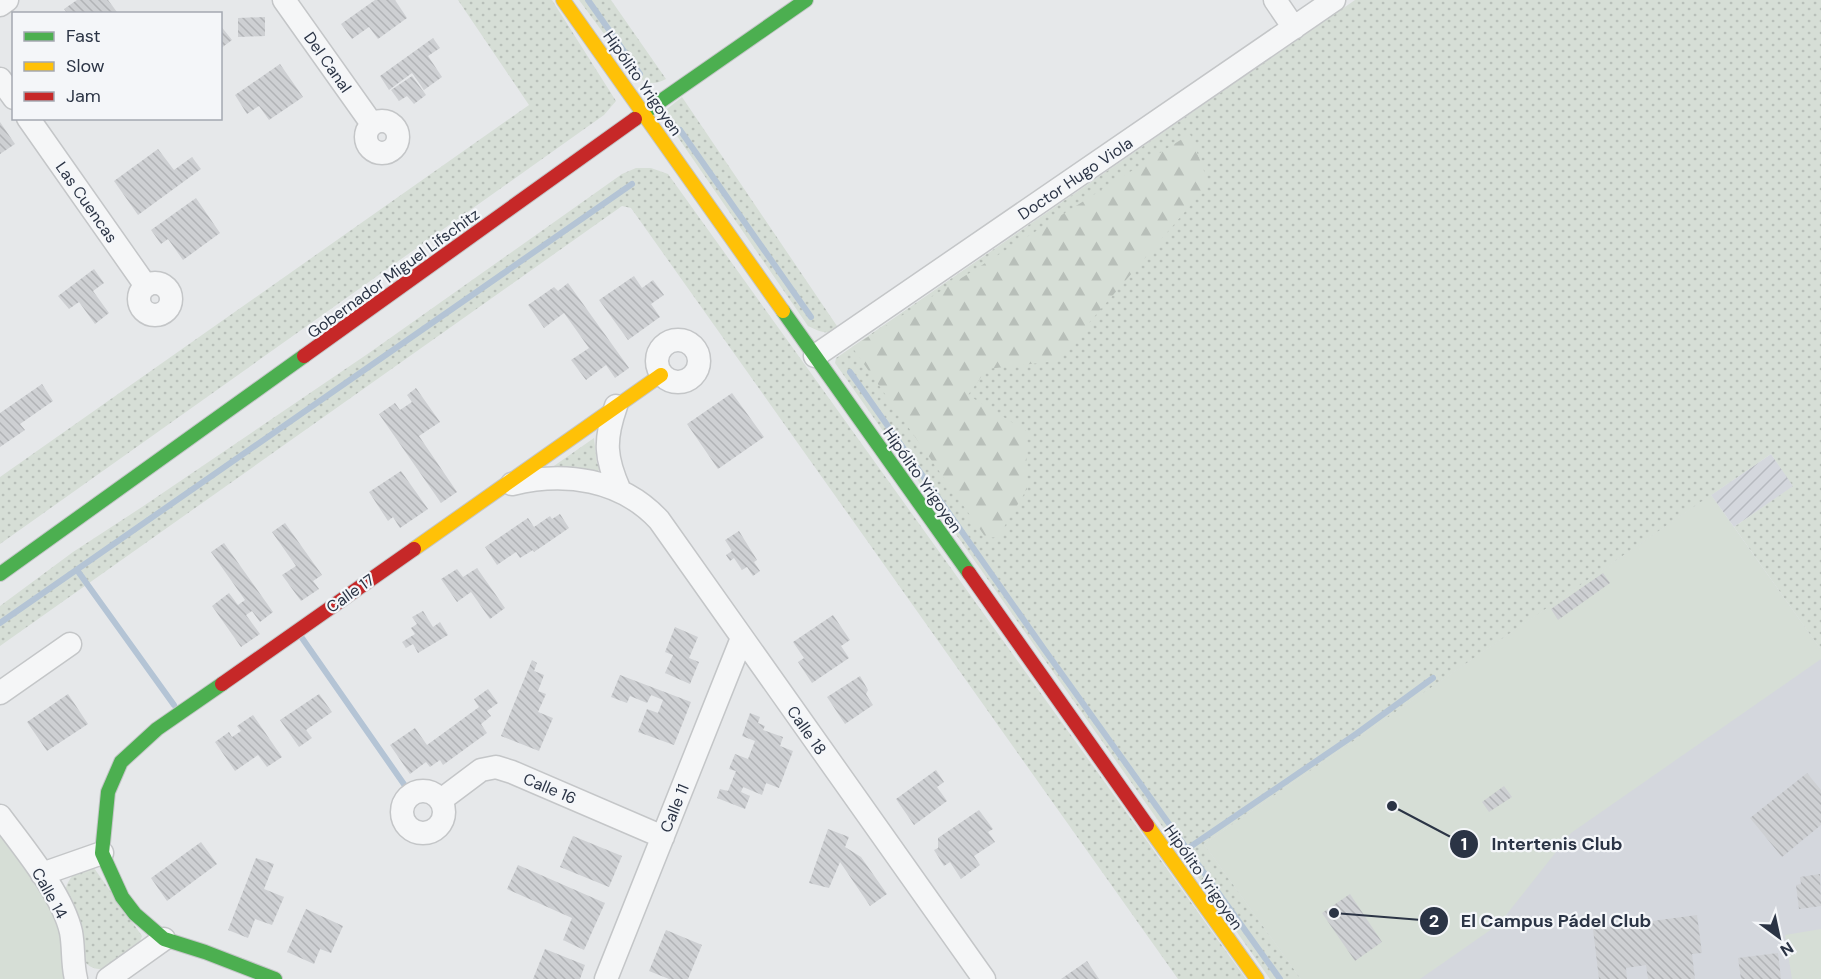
<svg xmlns="http://www.w3.org/2000/svg" width="1821" height="979" viewBox="0 0 1821 979" font-family="'DM Sans',sans-serif">
  <style>
    .built { fill: #d4d7dd }
    .industrial { fill: url(#industrial-furrows) }
    .grass { fill: url(#grass-dots) }
    .forest { fill: url(#forest-firs) }
    .green { fill: #d6ded6 }
    .lines { fill: none; stroke-linecap: round; stroke-linejoin: round }
    .stream { stroke: #b4c4d5; stroke-width: 6 }
    .building { fill: url(#building-back-hatch) }
    .street-casing { stroke: #c4c6c8; stroke-width: 25 }
    .fast-casing { stroke: #c4c6c8; stroke-width: 16 }
    .slow-casing { stroke: #c4c6c8; stroke-width: 16 }
    .jam-casing { stroke: #c4c6c8; stroke-width: 16 }
    .street { stroke: #f5f6f7; stroke-width: 22 }
    .fast { stroke: #4caf50; stroke-width: 14 }
    .slow { stroke: #ffc107; stroke-width: 14 }
    .jam { stroke: #c62828; stroke-width: 14 }
    .labels { text-anchor: middle; stroke-width: 4.5; stroke-linejoin: round; paint-order: stroke }
    .street-label { font-size: 16px; fill: #2b3445; stroke: #f4f6f9 }
    .leader { fill: none; stroke: #2b3445; stroke-width: 2 }
    .callout-dot { fill: #2b3445; stroke: #f4f6f9; stroke-width: 2 }
    .mark-label { font-size: 18px; text-anchor: middle; font-weight: bold; fill: #fff }
    .callout-label { font-size: 18px; text-anchor: middle; font-weight: bold; fill: #2b3445; stroke: #f4f6f9; stroke-width: 4.5; stroke-linejoin: round; paint-order: stroke }
  </style>
  <defs>
    <pattern id="industrial-furrows" width="10" height="10" patternUnits="userSpaceOnUse" patternTransform="scale(1.5)"><rect width="10" height="10" fill="#d4d7dd"/><path d="M-1 1l2-2M0 10L10 0M9 11l2-2" fill="none" stroke="#b6b9bf"/></pattern>
    <pattern id="grass-dots" width="8" height="8" patternUnits="userSpaceOnUse" patternTransform="scale(1.5)"><rect width="8" height="8" fill="#d6ded6"/><path d="M2 2h.1M6 6h.1" fill="none" stroke="#b8bfb9" stroke-width="1.8" stroke-linecap="round"/></pattern>
    <pattern id="forest-firs" width="22" height="20" patternUnits="userSpaceOnUse" patternTransform="scale(1.5)"><rect width="22" height="20" fill="#d6ded6"/><path d="M5 1l3.5 6h-7zM16 11l3.5 6h-7z" fill="#b8bfb9"/></pattern>
    <pattern id="building-back-hatch" width="6" height="6" patternUnits="userSpaceOnUse" patternTransform="scale(1.5)"><rect width="6" height="6" fill="#ced0d3"/><path d="M-1 5l2 2M0 0l6 6M5-1l2 2" fill="none" stroke="#b1b3b6"/></pattern>
  </defs>
  <rect width="100%" height="100%" fill="#e6e8ea"/>
  <!-- built -->
  <path class="built" d="M1711 495 1821 650V979H1301L1204 844Z"/>
  <!-- industrial -->
  <path class="industrial" d="M1771 454 1794 486 1734 527 1711 495Z"/>
  <!-- grass -->
  <path class="grass" d="M458 0H552L616 101 604 115 0 544V477L529 105Z
    M579 0H611L666 79C653 86 647 83 635 76Z
    M1355 0H1821V650L1734 527 1793 486 1771 454 1204 844 1301 979H1270L835 363 836 358 852 347Z
    M682 97 839 329C827 335 820 332 808 326L666 120 667 109Z
    M636 168H651L668 174 1246 979H1178L631 208 622 206 0 646V606L73 552 142 507 369 353 622 174Z
    M594 438 597 463 600 468 596 474 551 468Z
    M94 868 142 936C139 946 132 950 123 957 111 966 98 976 85 962L64 895C68 877 75 869 94 868Z"/>
  <!-- forest -->
  <path class="forest" d="M1190 134 1209 184 1056 361 987 369 968 395 1026 431 1027 489 998 537 986 538 852 347Z"/>
  <!-- green -->
  <path class="green" d="M1711 495 1821 650V659L1571 833 1499 924 1420 979H1301L1204 844Z
    M0 816 42 874 76 979H0Z
    M1821 929V979H1792L1785 935Z"/>
  <g class="lines">
    <!-- stream -->
    <path class="stream" d="M588 0 640 74
      M680 130 811 317
      M850 372 1044 649 1280 979
      M77 570 174 705
      M0 623 632 184
      M302 638 408 790
      M1187 849 1356 734 1433 678"/>
  </g>
  <!-- building -->
  <path class="building" d="M77 0H108L117 12 68 14 64 9Z
    M375 0H395L407 18 378 39 369 27 352 39 341 24Z
    M265 17V36L238 37V18Z
    M220 25 232 40 220 49Z
    M433 38 440 48 428 56 442 77 424 90 412 73 389 90 380 76Z
    M280 64 303 97 269 120 259 106 247 114 235 95Z
    M412 76 426 95 414 104 407 96 399 101 391 90Z
    M0 122 15 144 0 154Z
    M158 149 174 170 192 157 201 169 138 215 114 181Z
    M196 198 220 233 183 260 168 239 161 244 151 230Z
    M94 269 104 283 93 291 109 313 95 324 79 302 69 309 58 296Z
    M634 276 642 288 653 280 664 295 651 304 660 317 628 340 599 300Z
    M568 283 629 368 615 378 606 365 586 380 571 360 589 348 564 313 544 328 528 305 554 287 558 291Z
    M42 384 53 401 20 424 25 430 0 447V413Z
    M416 388 440 422 419 436 457 492 441 503 379 414 395 403 400 410 412 402 407 395Z
    M732 393 764 437 718 469 687 424Z
    M401 471 428 509 400 528 393 517 388 521 369 492Z
    M560 514 569 528 534 552 533 550 520 558 516 552 497 565 485 547 528 518 534 527 550 516 552 519Z
    M285 523 322 575 313 581 319 589 301 601 282 575 296 566 272 532Z
    M739 531 757 560 754 562 760 571 753 576 747 567 742 570 734 558 730 561 726 555 732 551 725 540Z
    M224 543 273 612 260 622 252 611 246 615 260 634 241 647 212 606 229 593 238 605 245 600 211 552Z
    M477 568 505 608 490 619 471 592 457 602 441 579 457 569 463 577Z
    M1603 573 1610 583 1558 620 1551 609Z
    M423 611 433 627 440 622 448 635 418 653 413 644 406 648 402 642 415 634 411 628 417 624 412 617Z
    M833 615 850 640 841 646 849 658 812 683 798 662 804 658 793 642Z
    M675 627 698 637 689 658 699 662 690 684 665 673 673 655 665 652Z
    M532 660 537 663 534 671 544 675 538 691 546 694 538 712 553 718 539 751 501 736Z
    M620 675 691 702 674 745 638 732 647 709 658 713 663 700 651 695 647 703 630 696 627 703 611 697Z
    M860 676 868 690 866 694 873 705 845 724 827 697Z
    M488 689 498 703 487 711 491 716 481 724 487 733 443 765 440 760 430 767 426 762 410 774 390 745 415 728 427 745 479 707 474 699Z
    M68 694 88 724 47 751 27 722Z
    M319 694 332 712 306 730 312 738 299 747 280 720Z
    M750 713 760 717 758 723 765 726 763 730 783 737 780 746 793 751 779 788 766 783 762 795 743 787 741 792 750 796 745 809 717 798 720 789 728 791 736 771 729 769 735 754 748 759 755 741 742 736Z
    M253 715 282 757 267 767 258 755 235 771 215 742 229 732 232 737 241 731 237 726Z
    M936 770 944 782 937 787 947 801 914 825 896 799Z
    M1807 773 1821 790V825L1782 857 1750 818Z
    M1504 786 1512 797 1489 812 1482 802Z
    M979 810 993 829 988 832 995 842 974 856 980 865 961 879 950 862 944 866 934 850 938 848V838Z
    M828 829 849 837 845 847 861 857 887 894 870 906 840 862 829 888 809 883Z
    M573 836 622 856 609 887 560 867Z
    M201 842 217 864 167 901 151 878Z
    M256 858 274 864 264 889 284 897 272 925 255 919 248 938 228 930Z
    M518 865 605 903 584 950 563 940 572 918 507 889Z
    M1820 874 1821 906 1799 909 1796 885 1801 884 1800 877Z
    M1350 894 1382 942 1355 961 1322 913Z
    M306 909 343 926 331 953 320 949 314 964 287 952Z
    M1697 915 1702 953 1692 954 1695 979H1648L1646 965 1626 968 1627 979H1599L1593 929Z
    M666 930 702 945 688 979H669L649 971Z
    M545 949 585 965 580 979H533Z
    M1778 953 1781 979H1741L1738 958Z
    M1087 961 1099 979H1061Z"/>
  <g class="lines">
    <defs>
      <path id="street" d="M284 0 372 124
        M1275 0 1294 28
        M0 5 7 0
        M0 79 14 98
        M28 118 146 286
        M366 137a16 16 0 1 1 32 0a16 16 0 1 1-32 0Z
        M139 299a16 16 0 1 1 32 0a16 16 0 1 1-32 0Z
        M657 361a21 21 0 1 1 42 0a21 21 0 1 1-42 0Z
        M815 356 1334 0
        M616 406C604 440 605 458 620 491
        M512 484C565 471 621 479 659 520L984 979
        M0 693 70 644
        M402 812a21 21 0 1 1 42 0a21 21 0 1 1-42 0Z
        M441 800 481 770 496 767 512 772 663 837
        M0 816C23 847 63 895 71 932 74 948 72 963 76 979
        M42 874 102 853
        M108 979 164 939
        M606 979 742 638"/>
      <path id="fast" d="M635 119 806 0
        M783 311 969 573
        M0 574 304 356
        M222 684 157 729 121 762 108 792 102 853 122 897 135 914 164 939 205 952 275 979"/>
      <path id="slow" d="M563 0 783 311
        M414 549 661 375
        M1147 825 1257 979"/>
      <path id="jam" d="M304 356 635 119
        M969 573 1147 825
        M222 684 414 549"/>
    </defs>
    <!-- street casing -->
    <use href="#street" class="street-casing"/>
    <!-- fast casing -->
    <use href="#fast" class="fast-casing"/>
    <!-- slow casing -->
    <use href="#slow" class="slow-casing"/>
    <!-- jam casing -->
    <use href="#jam" class="jam-casing"/>
    <!-- street -->
    <use href="#street" class="street"/>
    <!-- fast -->
    <use href="#fast" class="fast"/>
    <!-- slow -->
    <use href="#slow" class="slow"/>
    <!-- jam -->
    <use href="#jam" class="jam"/>
  </g>
  <g class="labels">
    <!-- street labels -->
    <g class="street-label">
      <text transform="translate(328 62) rotate(55)" y="6">Del Canal</text>
      <text transform="translate(643 83) rotate(55)" y="6">Hipólito Yrigoyen</text>
      <text transform="translate(1075 178) rotate(-34)" y="6">Doctor Hugo Viola</text>
      <text transform="translate(87 202) rotate(55)" y="6">Las Cuencas</text>
      <text transform="translate(393 273) rotate(-36)" y="6">Gobernador Miguel Lifschitz</text>
      <text transform="translate(923 480) rotate(55)" y="6">Hipólito Yrigoyen</text>
      <text transform="translate(350 593) rotate(-35)" y="6">Calle 17</text>
      <text transform="translate(807 730) rotate(55)" y="6">Calle 18</text>
      <text transform="translate(550 788) rotate(23)" y="6">Calle 16</text>
      <text transform="translate(674 808) rotate(-68)" y="6">Calle 11</text>
      <text transform="translate(1204 877) rotate(55)" y="6">Hipólito Yrigoyen</text>
      <text transform="translate(50 893) rotate(61)" y="6">Calle 14</text>
    </g>
  </g>
  <!-- callouts -->
  <path class="leader" d="M1392 806L1464 844M1334 913L1434 921"/>
  <g class="callout-dot">
    <circle cx="1392" cy="806" r="6"/>
    <circle cx="1334" cy="913" r="6"/>
    <circle cx="1464" cy="844" r="15"/>
    <circle cx="1434" cy="921" r="15"/>
  </g>
  <g class="mark-label">
    <text x="1464" y="850">1</text>
    <text x="1434" y="927">2</text>
  </g>
  <g class="callout-label">
    <text x="1557" y="850">Intertenis Club</text>
    <text x="1556" y="927">El Campus Pádel Club</text>
  </g>
  <!-- legend -->
  <rect x="12" y="12" width="210" height="108" fill="#f4f6f9" stroke="#a4a8b1" stroke-width="1.5"/>
  <rect x="24" y="32" width="30" height="9" fill="#4caf50" stroke="#a4a8b1" stroke-width="1.5"/>
  <text x="66" y="42" font-size="18" fill="#2b3445">Fast</text>
  <rect x="24" y="62" width="30" height="9" fill="#ffc107" stroke="#a4a8b1" stroke-width="1.5"/>
  <text x="66" y="72" font-size="18" fill="#2b3445">Slow</text>
  <rect x="24" y="92" width="30" height="9" fill="#c62828" stroke="#a4a8b1" stroke-width="1.5"/>
  <text x="66" y="102" font-size="18" fill="#2b3445">Jam</text>
  <!-- north arrow -->
  <g transform="translate(1779 937) rotate(147)" stroke="#f4f6f9" stroke-width="4.5" paint-order="stroke">
  <path d="M0-4.5L10 22L0 15L-10 22Z" fill="#2b3445"/>
  <text y="-9" font-size="16" font-weight="bold" text-anchor="middle" fill="#2b3445">N</text>
  </g>
</svg>
